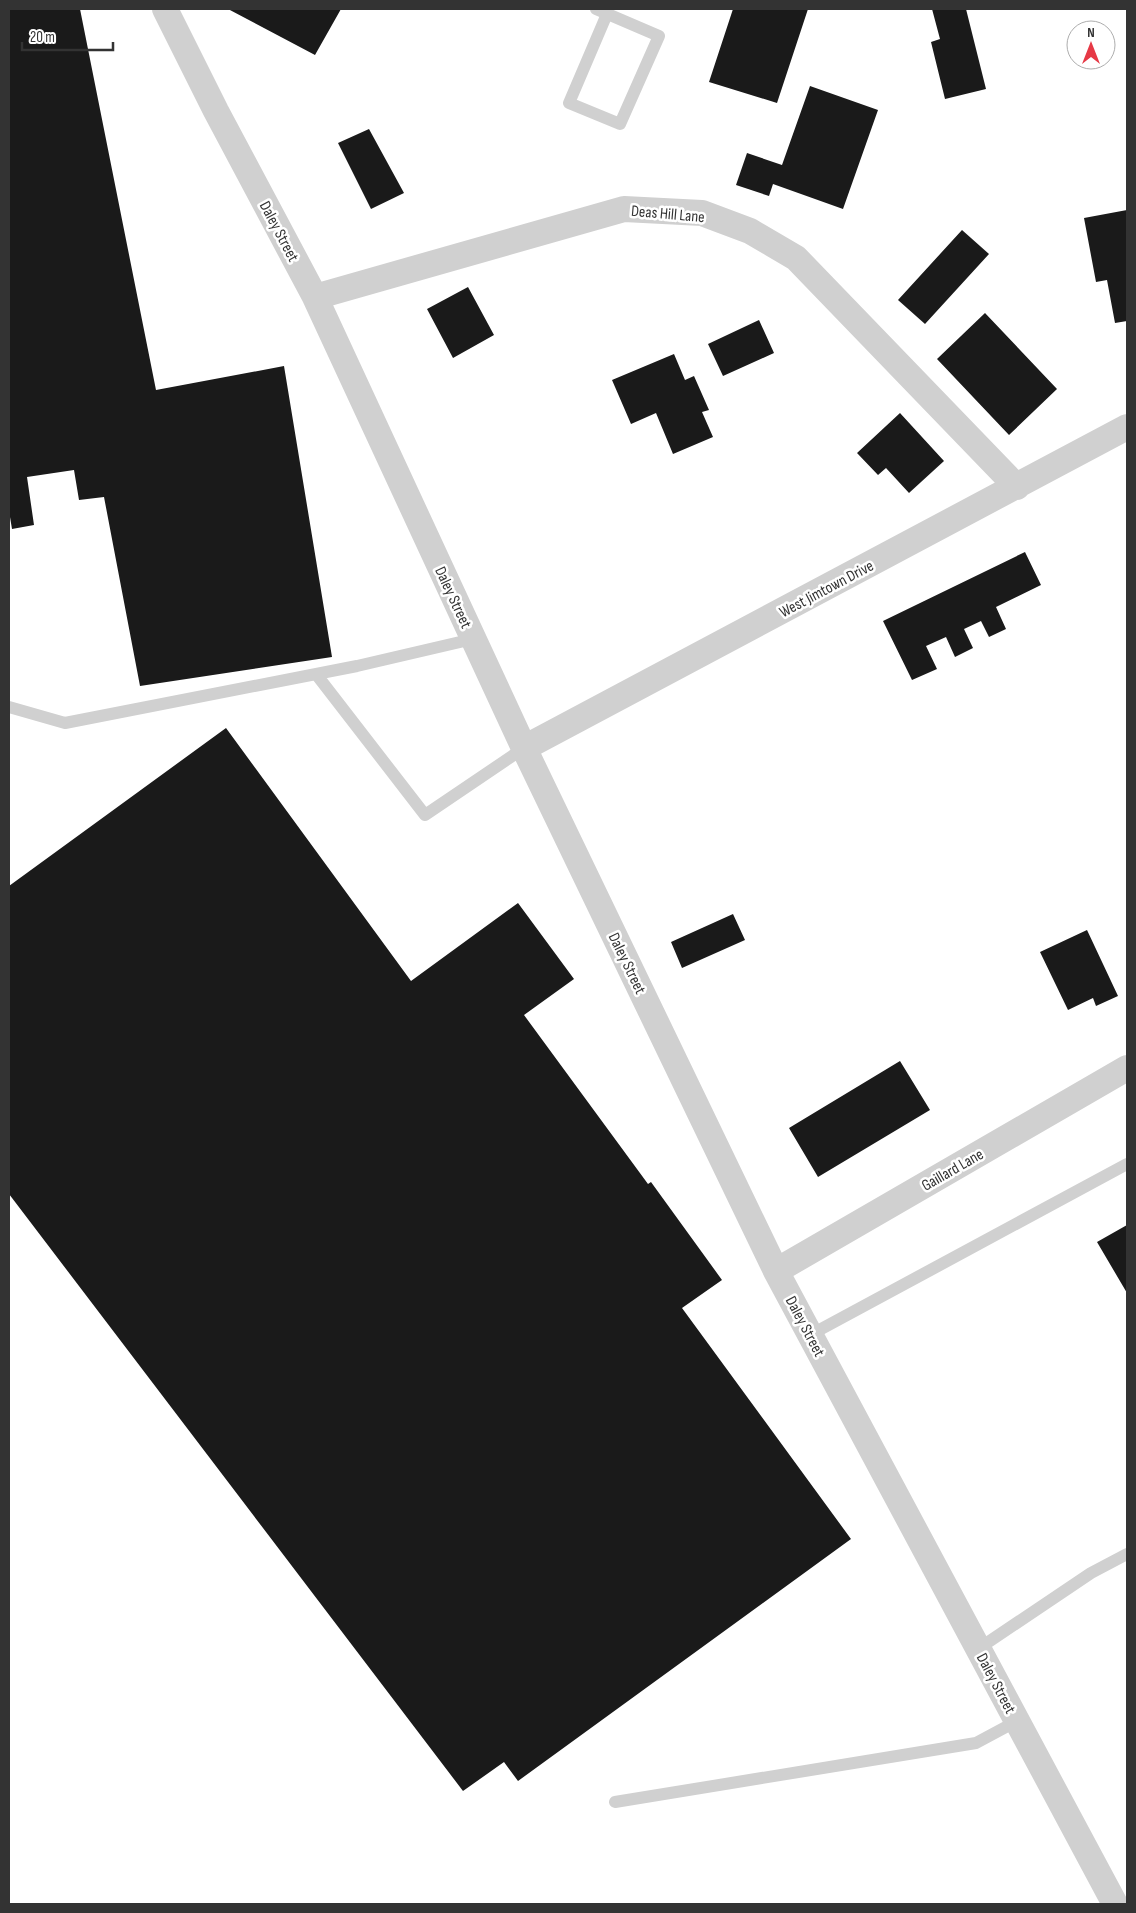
<svg xmlns="http://www.w3.org/2000/svg" width="1136" height="1913" viewBox="0 0 1136 1913" font-family="'Sofia Sans Condensed',sans-serif">
  <style>
    .building { fill: #1a1a1a }
    .lines { fill: none; stroke-linecap: round; stroke-linejoin: round }
    .service { stroke: #d0d0d0; stroke-width: 12 }
    .minor { stroke: #d0d0d0; stroke-width: 26 }
    .labels { text-anchor: middle; stroke-width: 5; stroke-linejoin: round; paint-order: stroke }
    .street-label { font-size: 16px; fill: #333; stroke: #fff }
  </style>
  <rect width="100%" height="100%" fill="#fff"/>
  <!-- building -->
  <path class="building" d="M9 9H80L156 390 284 366 332 657 140 686 104 497 79 500 74 470 27 477 34 525 12 529 9 511Z
    M228 9H341L315 55Z
    M733 9H808L777 103 709 82Z
    M932 9H966L986 89 945 99 931 42 940 39Z
    M810 86 878 110 843 209 773 184 769 196 736 185 747 153 782 165Z
    M369 129 404 193 371 209 338 143Z
    M1127 210V321L1115 323 1107 280 1096 282 1084 218Z
    M962 230 989 254 925 324 898 300Z
    M468 287 494 335 453 358 427 309Z
    M985 313 1057 389 1009 435 937 359Z
    M759 320 774 353 723 376 708 344Z
    M674 354 685 380 694 376 709 410 702 412 713 437 673 454 656 413 631 424 612 380Z
    M900 413 944 461 909 493 886 468 878 475 857 453Z
    M1025 552 1041 585 996 607 1006 629 989 637 981 621 964 629 973 648 955 657 946 637 926 646 937 669 912 680 883 621Z
    M226 728 411 981 518 903 574 979 524 1015 648 1184 651 1182 722 1280 682 1308 851 1539 518 1781 504 1762 463 1791 9 1194V886Z
    M733 914 745 940 682 968 671 942Z
    M1087 930 1118 996 1096 1006 1093 998 1068 1010 1040 952Z
    M900 1061 930 1110 818 1177 789 1128Z
    M1127 1225V1293L1097 1242Z"/>
  <g class="lines">
    <!-- service -->
    <path class="service" d="M596 9 659 36 620 124 569 103 607 14
      M316 674 425 815 524 748
      M9 707 65 723 357 666 473 639
      M810 1335 1127 1164
      M978 1649 1091 1573 1127 1554
      M615 1802 976 1743 1017 1721"/>
    <!-- minor -->
    <path class="minor" d="M165 9 216 111 315 297 524 748 776 1271 1115 1904
      M315 297 624 209 702 213 750 231 796 258 1017 487
      M524 748 1127 427
      M776 1271 1127 1068"/>
  </g>
  <g class="labels">
    <!-- street labels -->
    <g class="street-label">
      <text transform="translate(668 213) rotate(5)" y="6">Deas Hill Lane</text>
      <text transform="translate(280 231) rotate(62)" y="6">Daley Street</text>
      <text transform="translate(826 588) rotate(-28)" y="6">West Jimtown Drive</text>
      <text transform="translate(454 597) rotate(65)" y="6">Daley Street</text>
      <text transform="translate(628 963) rotate(64)" y="6">Daley Street</text>
      <text transform="translate(952 1169) rotate(-30)" y="6">Gaillard Lane</text>
      <text transform="translate(806 1326) rotate(62)" y="6">Daley Street</text>
      <text transform="translate(997 1683) rotate(62)" y="6">Daley Street</text>
    </g>
  </g>
  <!-- border -->
  <rect width="1136" height="1913" fill="none" stroke="#333333" stroke-width="20"/>
  <!-- north arrow -->
  <g transform="translate(1091 45)"><circle r="24" fill="#ffffff" stroke="#adadad"/>
  <path d="M0-4L9 19L0 12L-9 19Z" fill="#e63946"/>
  <text y="-8" font-size="14" font-weight="bold" text-anchor="middle" fill="#333333">N</text>
  </g>
  <!-- scale -->
  <path d="M22 42v8h91v-8" fill="none" stroke="#333333" stroke-width="2.5"/>
  <text x="30" y="42" font-size="15" fill="#333333" stroke="#ffffff" stroke-width="4" paint-order="stroke">20 m</text>
</svg>
